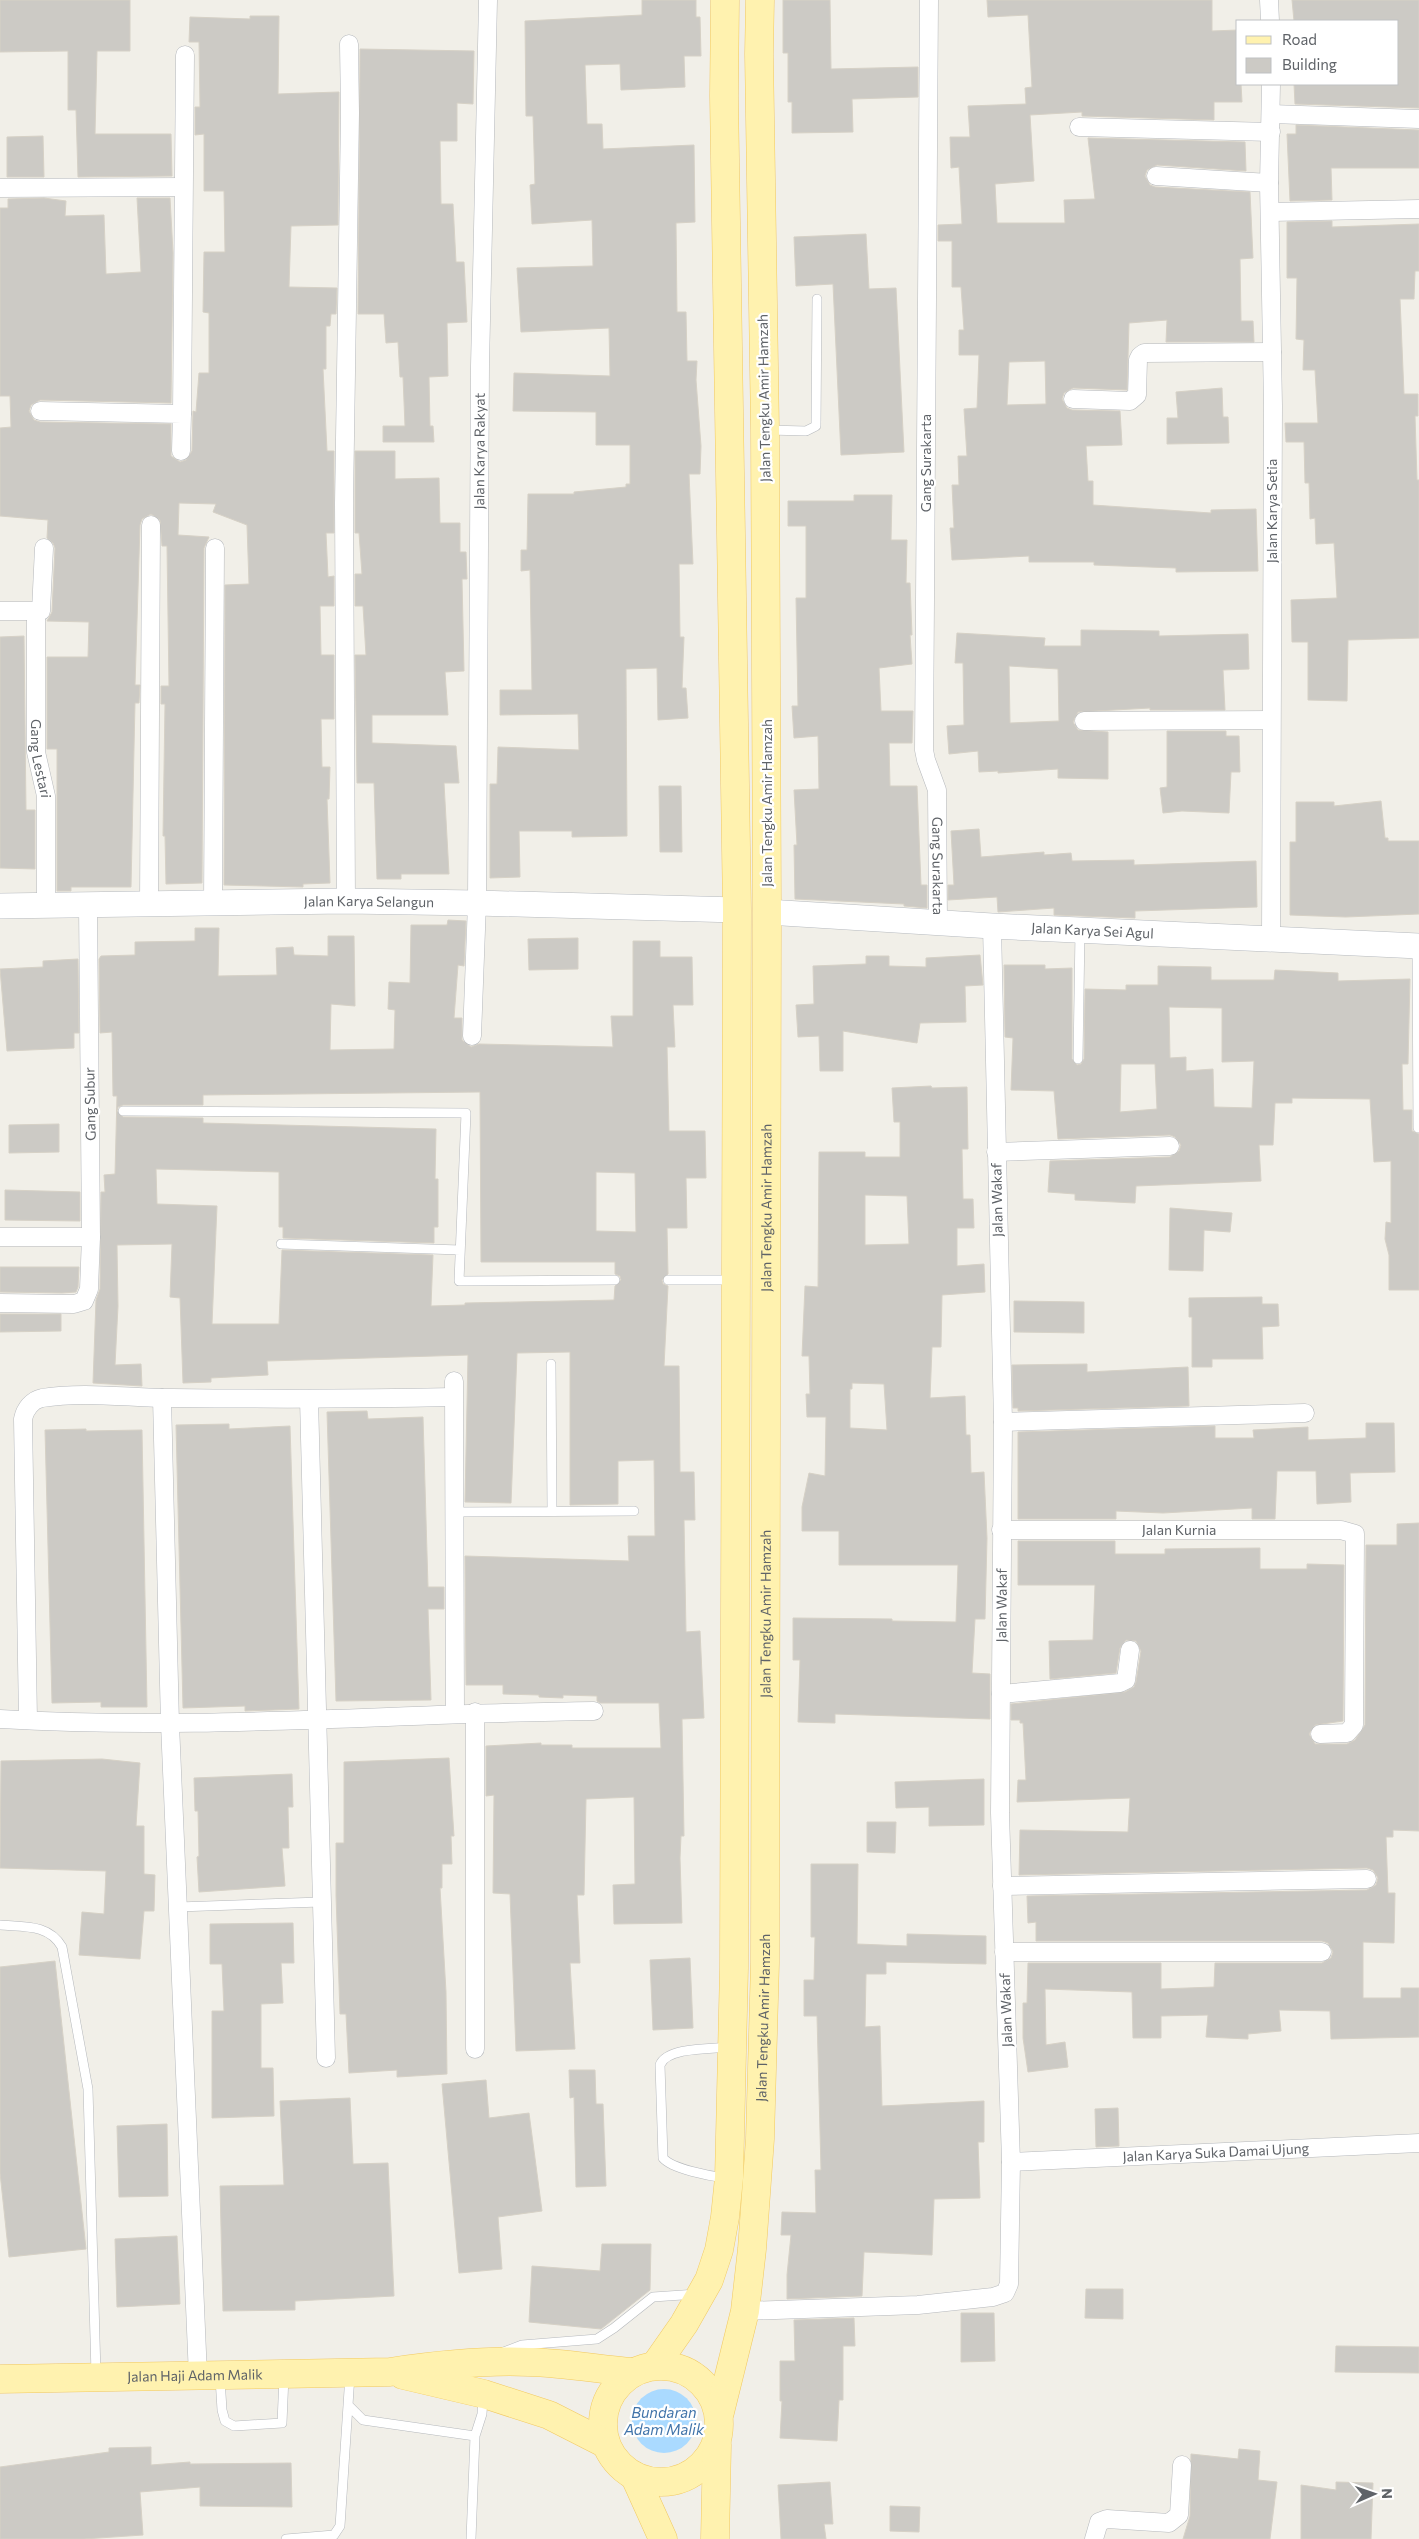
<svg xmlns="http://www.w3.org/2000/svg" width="1419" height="2539" viewBox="0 0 1419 2539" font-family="Commissioner,sans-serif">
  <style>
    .water { fill: #aadaff }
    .building { fill: #cccac5; stroke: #d6d1c6; fill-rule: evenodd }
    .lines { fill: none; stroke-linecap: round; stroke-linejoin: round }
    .lane-casing { stroke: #b5b8bc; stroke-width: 10 }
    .street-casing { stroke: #b5b8bc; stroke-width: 19 }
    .secondary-casing { stroke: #b6babf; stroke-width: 26 }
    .primary-casing { stroke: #f2c960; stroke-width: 29 }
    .lane { stroke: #fff; stroke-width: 9 }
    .street { stroke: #fff; stroke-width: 18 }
    .secondary { stroke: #fff; stroke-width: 25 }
    .primary { stroke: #fff2af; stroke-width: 28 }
    .labels { text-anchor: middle; stroke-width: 4.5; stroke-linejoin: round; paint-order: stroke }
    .street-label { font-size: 14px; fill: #5f6368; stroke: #fff }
    .water-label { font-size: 15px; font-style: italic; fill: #4174aa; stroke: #fff }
  </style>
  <rect width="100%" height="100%" fill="#f1efe8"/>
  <!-- water -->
  <path class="water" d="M632 2421a32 32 0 1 1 64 0a32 32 0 1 1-64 0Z"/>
  <!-- building -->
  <path class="building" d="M0 0H130V51H97L95 134H171L172 176 78 177 76 110H68V51L0 52Z
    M642 0H696V17H700L701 56H684L685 87 621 90 620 64 585 65 587 124H602L603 149 694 145 695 222 676 223 677 312H686L687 361H697L696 380 701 446 700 474H689L693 564H679L680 637H684L682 688H686L688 718 658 720 657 668 626 669 627 836 572 837V831H519L520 877 490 878V784H497L498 747 579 750 578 714 500 715V690H532L530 570 521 571V550H527L528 494H574V492L626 487V484H630V445H596V412L513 411 514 373 610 376 609 328 521 332 517 268 593 266 592 220 532 224 530 185 535 184 533 116H526L525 21 642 15Z
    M783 0H830L831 69 918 67V97L852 99 853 132 792 133V102H788V53H783Z
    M987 0H1212V31L1238 30V84H1241L1242 102H1214V120L1082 116V112L1030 115 1034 181 995 184 997 223H1065L1064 200 1095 199 1088 138 1245 142 1246 171 1157 165 1147 170 1145 176 1150 185 1155 187 1250 192 1253 258 1240 259 1241 321H1253L1254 342H1166L1167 320 1129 323 1127 390 1073 388 1064 393 1062 399 1067 408 1072 410 1120 411 1122 445 1086 446 1088 481H1093V505L1211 513V510L1256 509 1258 571 1176 572V568L1094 565V562H1029V556L952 560 950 528H954L952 485H959L958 456H967L964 409 977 408 979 355H959V330H964L961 287H952V241H938V225L962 224 959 167 951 168 950 137H970L968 106 1026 104 1025 88 1032 87 1028 15 988 17ZM1045 361 1046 404 1007 405 1009 362Z
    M1292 0H1419V108L1295 104 1294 84H1398V21H1294Z
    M250 16H279L278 94 339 92 338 225 291 226 289 287 337 288 336 314H331L330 326H326V369H323L327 451H334V533H326L328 577 334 576V606H320L321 655H334V719H321L322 767H330L329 799H327L330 883 303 884V887L224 885 225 585 249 584 247 525 213 512 216 504 179 503 178 535 209 537 204 548 202 883 166 884 165 836H163L165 704H161V686H169L167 546H162L160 520 151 514 142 519 140 525 135 685H140L139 703H135L131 887H71V891H57V749H47V657H88L89 622 47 621 52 612 55 548 53 543 47 538 48 520 0 516V428L11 427 10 396H0V208H8V199L44 198 66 201 65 216 104 215 106 274 141 272 137 198H170L173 253 171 403 40 400 31 405 29 411 34 420 40 422 171 424V456L180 462 186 460 192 451 193 411 196 412 199 373H209V313L203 312 204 252H225L224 191H204V134L195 135V107H200L199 42H189L190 17 250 19Z
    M360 49 474 51 473 104 457 103V141H440L441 204H453L456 262H464L467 322 447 323 448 376 429 377 430 426H433L434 442H383V426H405L403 377H400L398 342 386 343 384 314H358Z
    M1296 125 1419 130V168H1331L1332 200 1290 201 1287 134H1296Z
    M43 136 44 177H7V137Z
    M1332 221V227L1419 224V271H1415L1414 299H1400L1404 394H1418V416H1415L1417 480H1419V638L1348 640 1347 701 1308 700V642H1292L1291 600 1337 598 1334 543 1316 544 1315 518 1310 519 1309 483H1305L1304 442H1286L1285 423H1318L1315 370H1303L1304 340 1296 339 1297 278H1287V222Z
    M866 234 869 289 896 288 904 452 841 455 833 284 796 286 794 237Z
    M1222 388 1223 417H1228L1229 443 1167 444V418H1178L1176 392Z
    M355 451H395V479L439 478 440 523H460V552H466L467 579H462L464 671 445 672 448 715H372V743L456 746 459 783H444L449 874H401V879H377L374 783H357L355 655H366L363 606H355V574H362L359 533H355Z
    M854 495H892L891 540H907L906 583H910L912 635H910L912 664 879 668 881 711H913L912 743H889L890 786H917L921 885H927V908L904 906V904L795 899 794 845H797L794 790 819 789 818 736 794 738 792 706H798L796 598H806V526H788V501H854Z
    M1081 630 1159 631V636L1248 634 1249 669 1223 670 1225 710H1150V708L1078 712 1073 722 1078 730 1108 732V779L1058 778V769L998 773V771L979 772 978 751 949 754 947 726 964 725 963 663H955L957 633 1045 638 1044 646H1081ZM1009 666 1058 669 1059 721 1010 723Z
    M24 636 26 810H35V869L0 868V637Z
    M1167 731H1226V736H1239L1240 772H1231L1229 813 1182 811 1163 813 1160 788 1167 787Z
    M659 786H681L682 852H660Z
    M1381 801 1385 838H1388V841H1419V914L1346 917 1290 915V842H1296V802H1334V806Z
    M979 829 981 857 1044 852V855L1071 853 1072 861 1134 860V865L1256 861 1257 907 1135 911V918L1054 915V908L998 912 997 897 948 900V885H954L951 831Z
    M448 920 466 921 464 966 458 965 454 1018H462V1040L471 1047 479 1044 613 1047 611 1016H633V941H660V957H692L693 1005H673L675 1047H667L669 1131H705L706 1178H686L687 1228H667L668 1274 662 1280 663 1284 668 1286 664 1366H679L680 1472H694L695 1520H684L686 1632 700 1631 704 1718 682 1719 684 1836H681L680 1858 682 1923 614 1924 613 1885 635 1884 634 1797 586 1799 584 1895H577L580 1963H570L575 2049 516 2051 510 1894 493 1893 494 1795 486 1796V1746L541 1743V1745H572V1748H661L659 1703H600L597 1701V1696L563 1695V1698L539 1697V1695L503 1694V1685H466L465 1556 629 1561 628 1536H655L654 1460 618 1461V1504L570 1505V1352L517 1353 511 1503 465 1502 468 1355 267 1361 268 1375 211 1378V1382L183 1383 180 1298 170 1297 172 1244 117 1245 118 1306 115 1365 141 1364 142 1386 93 1383 96 1300 100 1289 101 1192H105L104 1175 115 1174 117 1096H113L112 1032 100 1033 99 959 101 956 135 955V942L195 941V928H219L218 976 277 975 276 948 293 947 294 955 328 956V936H354L355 1006 331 1004 330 1050 394 1049 395 1010 388 1009 389 982 410 983 411 925H447ZM480 1092 481 1262H615V1274L620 1276 621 1280 615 1286 614 1300 465 1303V1305L431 1306 433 1255 282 1250 279 1324H212L217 1206 157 1204 156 1169 279 1172V1227H283V1238L434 1243V1227H438V1179H435L436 1129 203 1123V1118L123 1117 117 1111 118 1107 123 1105H203V1095ZM596 1172 635 1173 636 1232 596 1231Z
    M578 938V969L529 970 528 939Z
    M980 955 983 985 965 986 966 1022 920 1023 917 1043 843 1031V1071H820L819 1036 798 1037 796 1005 814 1004 813 966 866 964V956H889V966L926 967V958Z
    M78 959 79 1033H74V1048L7 1051 0 969 43 967V961Z
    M1004 965H1045V969L1072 968V1059L1077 1065 1081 1064 1084 1059 1085 989 1126 990V985H1158V966L1211 967V980H1274L1275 970 1338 973V981L1410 979 1408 1064H1402L1403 1110H1412V1131L1419 1134V1290H1389V1255L1385 1239 1386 1222 1391 1223V1161L1374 1162 1370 1099 1292 1098V1103H1275L1273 1145H1259L1261 1181 1136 1186 1135 1203 1075 1200V1194L1048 1192 1050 1161 1170 1157 1179 1151 1181 1145 1175 1137 1170 1135 1058 1139 1054 1091 1011 1090 1013 1038 1005 1037ZM1169 1007 1222 1008V1062L1254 1061 1252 1108 1214 1107 1213 1069 1186 1071V1057L1170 1058ZM1121 1064H1155L1157 1109 1120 1112Z
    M931 1086 932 1088 967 1087 968 1149H962L963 1199H973L974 1228H957V1266L984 1264 985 1292 942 1295 941 1347H932L930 1398 965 1396 966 1435H970L971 1473 984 1472 987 1538 985 1619H975L972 1673 990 1674V1719L835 1714V1723L798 1722 800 1660H793V1618L892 1619V1621L956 1622 958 1565H839V1531H802V1507L809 1473 825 1476 826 1417H807L806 1394H810L809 1356H802L805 1286 818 1287 819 1152H865V1157H900V1122H894L892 1088ZM865 1195 907 1196 909 1244 865 1245ZM852 1383 884 1384 887 1430 850 1428V1389H852Z
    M59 1124V1152L9 1153V1125Z
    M5 1190 80 1192V1221L5 1220Z
    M1170 1208 1232 1213 1230 1232 1204 1230 1203 1271 1169 1270Z
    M0 1267H79L78 1287 76 1292 62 1293 0 1292Z
    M1262 1297V1304H1278L1279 1326 1262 1327 1263 1359H1212V1367H1192V1317H1189V1298Z
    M1014 1301 1084 1302V1333L1014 1332Z
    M0 1314H61V1331L0 1332Z
    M1087 1364V1372L1188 1367 1189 1406 1018 1411V1408H1013L1012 1365Z
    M367 1411 368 1419 423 1417 428 1587H444V1609H428L431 1700 336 1701 327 1412Z
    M1366 1423H1394L1395 1472 1350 1473 1351 1502 1317 1504 1316 1471H1277L1275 1519H1252V1508L1163 1513 1116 1511V1519H1018V1432L1215 1426V1438H1254L1253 1430 1308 1427V1440L1366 1438Z
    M229 1424V1429L290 1426 299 1709 245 1711V1706L183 1708 176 1425Z
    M86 1429V1431L142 1430 147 1707H101V1702L52 1703 45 1430Z
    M1419 1523V1831L1393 1830V1837H1386L1388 1893H1395L1394 1943 1363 1942V1998H1401V1988H1419V2037L1331 2039 1330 2011 1279 2010 1281 2031 1248 2034V2039L1206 2037 1208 2015 1161 2016V2038H1133L1132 1992 1045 1989 1046 2045 1065 2042 1068 2067 1028 2072 1023 2038V2003H1027L1028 1963H1161V1989L1214 1987 1215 1963H1322L1331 1958 1333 1952 1328 1943 1322 1941H1036V1922L1028 1923 1027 1896 1367 1890 1376 1885 1378 1878 1373 1870 1367 1868 1019 1875 1020 1830 1128 1832 1130 1798 1017 1802 1018 1780H1026L1023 1723H1020V1720H1011V1704L1125 1692 1134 1687 1136 1682 1141 1651 1136 1641 1126 1640 1120 1648 1116 1673 1050 1679 1049 1641 1093 1640 1095 1585H1018V1541H1115V1554H1165V1549L1260 1548V1569H1307V1564L1344 1565 1343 1721 1315 1725 1309 1734 1315 1744H1347L1355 1740 1365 1725 1366 1545H1397V1524Z
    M449 1758 454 1836H451L452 1864H442V1888H440L446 1992 447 2074 397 2077V2070L349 2073 346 2014H340L336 1895V1843H344V1762Z
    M102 1759 140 1763 136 1826H144V1874L155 1875 154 1911H144L140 1959 79 1955 82 1912 104 1914 106 1871 0 1868 1 1761Z
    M292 1774 293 1807H288L289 1848H282L285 1886 199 1892 197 1857 199 1856 198 1811H195L194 1778Z
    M984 1779V1825L929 1826V1807L896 1808 895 1782Z
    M867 1822H896L895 1853 867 1852Z
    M811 1864H858L857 1944 907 1946V1934L986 1936V1964L886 1962V1974H866L865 2027 880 2026 882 2106 984 2101V2142H978L980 2198 934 2199 932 2255 864 2252 862 2296 787 2299V2275L791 2235H781L782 2212 816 2213 815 2170H821L817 2016H804V1980H814L815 1937H811Z
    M293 1923 294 1963H281L283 2003 261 2004V2068H273L274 2116 212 2118V2011H224L222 1964H210V1924Z
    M690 1958 693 2028 653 2030 650 1960Z
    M55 1961 86 2249 9 2257 0 2173V1967Z
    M569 2070H595L596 2104H603L606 2186 576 2187 574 2097 570 2098Z
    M486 2080 489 2118 529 2113 542 2211 498 2217 502 2269 459 2273 442 2084Z
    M350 2098 353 2164 388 2163 394 2296 295 2301V2310L223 2311 220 2186 284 2185 280 2101Z
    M1118 2108 1119 2146 1096 2147 1095 2109Z
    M167 2124 168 2196 119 2197 117 2126Z
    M177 2236 180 2304 117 2307 115 2239Z
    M602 2244H651L650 2290 601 2329 529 2322 532 2266 600 2271Z
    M1086 2289H1123V2319L1085 2318Z
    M961 2313H994L995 2361 961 2362Z
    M854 2318 855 2346H843V2400H839L837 2441 780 2438 782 2401H780V2361H795L794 2320Z
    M1336 2346 1419 2347V2373L1335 2372Z
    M151 2447V2465L190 2462V2464L291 2463 292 2507 200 2506V2487L140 2492 143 2535 84 2539H0V2467L109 2452V2448Z
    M1239 2449 1260 2451 1258 2480 1277 2482 1270 2539H1183L1190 2516 1191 2454 1238 2459Z
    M830 2482 833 2524H824L826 2539H781L778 2485Z
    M1336 2482 1373 2483 1371 2539H1301V2485L1336 2490Z
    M890 2506 920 2507 919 2532 890 2531Z"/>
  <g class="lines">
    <defs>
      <path id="lane" d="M768 430 806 431 816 426 817 299
        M1417 949 1418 1128
        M1078 1059 1080 931
        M123 1111 466 1113 459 1281 615 1280
        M281 1244 460 1250
        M668 1280H732
        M551 1364 552 1511
        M453 1512 634 1511
        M178 1907 321 1902
        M0 1925C24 1927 49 1924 62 1947L88 2089 96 2374
        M725 2178C710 2176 672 2169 663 2158L660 2065C667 2047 711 2049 729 2047
        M501 2353 522 2345 597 2339 614 2328 653 2297 697 2294
        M220 2378 222 2410 225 2421 234 2426 282 2423 284 2376
        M349 2406 363 2420 475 2436
        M286 2539 334 2535 340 2526 350 2375
        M471 2539 475 2436 482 2414 483 2398"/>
      <g id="street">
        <path id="s1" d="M929 0 924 750 926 760 937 790 938 923"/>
        <path d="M1269 0 1270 21"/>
        <path d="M1271 84 1269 183 1273 406 1271 939"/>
        <path d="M1271 114 1419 119"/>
        <path d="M1079 127 1271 132"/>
        <path d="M1156 176 1269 183"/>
        <path d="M0 188 183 187"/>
        <path d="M1271 212 1419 209"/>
        <path d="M1073 399 1130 401 1137 395 1138 360 1140 356 1144 353 1272 352"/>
        <path d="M40 411 182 414 181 451"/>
        <path d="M182 414 185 55"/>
        <path d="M0 611H41L44 548"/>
        <path id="s2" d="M36 611V752L46 796V905"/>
        <path d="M1084 721 1271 720"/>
        <path d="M346 901 344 503 350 113 349 44"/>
        <path d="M213 904 215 548"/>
        <path d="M149 905 151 525"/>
        <path id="s3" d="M472 1036 477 903 480 366 488 0"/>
        <path d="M996 1152 1170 1146"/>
        <path d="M0 1237H91"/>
        <path d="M0 1303 74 1304 84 1301 89 1289 91 1237 88 905"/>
        <path d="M454 1381 455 1714"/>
        <path d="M162 1398 170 1724 198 2376"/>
        <path d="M309 1399 326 2058"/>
        <path d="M1003 1422 1305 1413"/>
        <path id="s4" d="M1001 1530H1341L1355 1534 1354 1725 1347 1733 1320 1734"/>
        <path d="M1001 1694 1120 1683 1126 1680 1130 1650"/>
        <path d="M475 1712V2049"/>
        <path d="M0 1719C198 1731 396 1713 594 1711"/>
        <path d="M28 1720 23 1419C25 1409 32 1400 42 1398 84 1391 130 1398 172 1398 266 1399 359 1399 453 1397"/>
        <path d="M1002 1886 1367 1879"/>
        <path d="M1004 1952H1322"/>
        <path id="s5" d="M1011 2162 1419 2143"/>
        <path id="s6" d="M745 2311 918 2305 993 2297 1005 2293 1009 2284 1011 2162 1000 1813 1003 1422 992 926"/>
        <path d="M1094 2539 1099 2522 1107 2519 1169 2523 1179 2515 1182 2465"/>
      </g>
      <g id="secondary">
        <path id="s7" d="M0 906 346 901 477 903 737 910"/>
        <path id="s8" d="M767 912 992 926 1419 946"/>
      </g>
      <g id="primary">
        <path d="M656 2364 684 2324 709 2280 719 2250 725 2217 729 2178 734 1968 737 910 724 96 725 0"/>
        <circle cx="661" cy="2424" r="58"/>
        <path d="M403 2375 484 2394 549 2415 606 2444"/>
        <path id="s9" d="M0 2379 390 2372C436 2365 482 2360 529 2362 563 2363 598 2369 632 2372"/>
        <path id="s10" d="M720 2412 745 2311 752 2249 760 2139 765 1963 767 912 765 429 759 54 760 0"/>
        <path d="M635 2477 663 2539"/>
        <path d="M715 2539 717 2445"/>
      </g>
    </defs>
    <!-- lane casing -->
    <use href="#lane" class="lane-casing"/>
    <!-- street casing -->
    <use href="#street" class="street-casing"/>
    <!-- secondary casing -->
    <use href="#secondary" class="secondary-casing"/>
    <!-- primary casing -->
    <use href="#primary" class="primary-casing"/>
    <!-- lane -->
    <use href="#lane" class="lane"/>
    <!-- street -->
    <use href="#street" class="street"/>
    <!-- secondary -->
    <use href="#secondary" class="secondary"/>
    <!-- primary -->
    <use href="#primary" class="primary"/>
  </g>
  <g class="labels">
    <!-- street labels -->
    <g class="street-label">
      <text transform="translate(764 398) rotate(-91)" y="5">Jalan Tengku Amir Hamzah</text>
      <text dy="5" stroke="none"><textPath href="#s3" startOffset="585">Jalan Karya Rakyat</textPath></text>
      <text transform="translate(926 463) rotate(-90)" y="5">Gang Surakarta</text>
      <text transform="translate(1272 511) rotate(-90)" y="5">Jalan Karya Setia</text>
      <text dy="5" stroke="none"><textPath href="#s2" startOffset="148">Gang Lestari</textPath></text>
      <text transform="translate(767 803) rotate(-90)" y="5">Jalan Tengku Amir Hamzah</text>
      <text dy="5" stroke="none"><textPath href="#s1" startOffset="868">Gang Surakarta</textPath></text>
      <text dy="5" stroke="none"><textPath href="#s7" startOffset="369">Jalan Karya Selangun</textPath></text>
      <text dy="5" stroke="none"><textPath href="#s8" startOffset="326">Jalan Karya Sei Agul</textPath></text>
      <text transform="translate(90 1104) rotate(-91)" y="5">Gang Subur</text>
      <text transform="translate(997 1200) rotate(-91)" y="5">Jalan Wakaf</text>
      <text dy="5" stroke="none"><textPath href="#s10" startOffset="1208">Jalan Tengku Amir Hamzah</textPath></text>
      <text dy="5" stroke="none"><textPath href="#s4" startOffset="178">Jalan Kurnia</textPath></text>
      <text dy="5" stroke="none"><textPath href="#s6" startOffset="950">Jalan Wakaf</textPath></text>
      <text dy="5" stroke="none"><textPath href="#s10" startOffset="802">Jalan Tengku Amir Hamzah</textPath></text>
      <text transform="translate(1006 2010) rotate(-92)" y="5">Jalan Wakaf</text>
      <text dy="5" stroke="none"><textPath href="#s10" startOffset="398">Jalan Tengku Amir Hamzah</textPath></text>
      <text dy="5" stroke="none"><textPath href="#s5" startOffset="205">Jalan Karya Suka Damai Ujung</textPath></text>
      <text dy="5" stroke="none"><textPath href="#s9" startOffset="195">Jalan Haji Adam Malik</textPath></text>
    </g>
    <!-- water labels -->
    <g class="water-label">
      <text x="664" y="2418">Bundaran<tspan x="664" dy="17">Adam Malik</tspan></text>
    </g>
  </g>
  <!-- legend -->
  <rect x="1236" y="20" width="162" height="65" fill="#ffffff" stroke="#bfc1c3"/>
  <rect x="1246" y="36" width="25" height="8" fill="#fff2af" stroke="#bfc1c3"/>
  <text x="1282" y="45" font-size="15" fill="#5f6368">Road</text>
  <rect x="1246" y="58" width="25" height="15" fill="#cccac5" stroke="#bfc1c3"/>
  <text x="1282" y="70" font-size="15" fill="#5f6368">Building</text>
  <!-- north arrow -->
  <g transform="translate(1374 2494) rotate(88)" stroke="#ffffff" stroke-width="4" paint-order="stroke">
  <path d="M0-4L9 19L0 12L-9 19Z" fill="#5f6368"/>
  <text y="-8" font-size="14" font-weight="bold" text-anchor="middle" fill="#5f6368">N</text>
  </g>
</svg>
